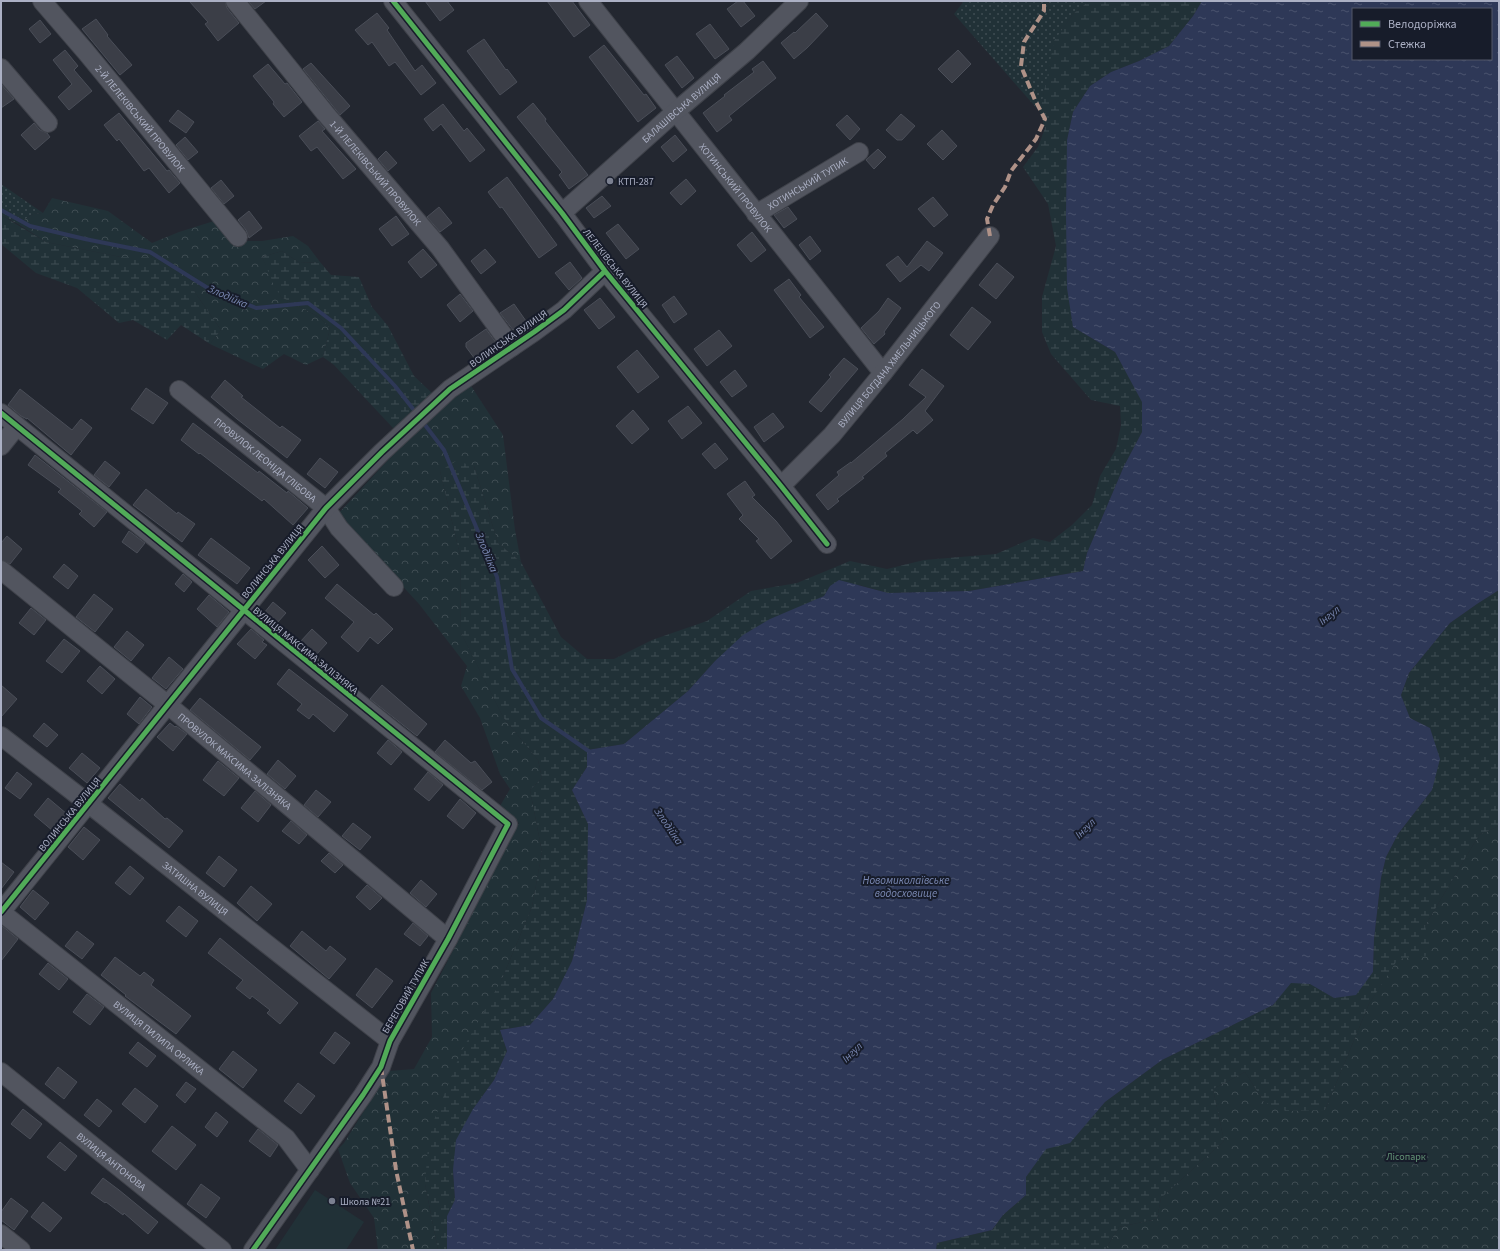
<svg xmlns="http://www.w3.org/2000/svg" width="1500" height="1251" viewBox="0 0 1500 1251" font-family="'Source Sans 3',sans-serif">
  <style>
    .green { fill: url(#green-dots) }
    .forest { fill: url(#forest-crowns) }
    .wetland { fill: url(#wetland-marsh) }
    .pitch { fill: #213137 }
    .water { fill: url(#water-ripples); fill-rule: evenodd }
    .lines { fill: none; stroke-linecap: round; stroke-linejoin: round }
    .stream { stroke: #2e3857; stroke-width: 4 }
    .building { fill: #3b3e47; stroke: #4a4e58 }
    .minor-casing { stroke: #3f424a; stroke-width: 20 }
    .minor { stroke: #52555f; stroke-width: 18 }
    .quiet { stroke: #af9288; stroke-width: 4; stroke-dasharray: 8 4; stroke-linecap: butt }
    .cycleway-casing { stroke: #171c2a; stroke-width: 8 }
    .cycleway { stroke: #51ab58; stroke-width: 5 }
    .poi-dot { fill: #7b8090; stroke: #171c2a; stroke-width: 1.5 }
    .labels { text-anchor: middle; stroke-width: 4; stroke-linejoin: round; paint-order: stroke }
    .street-label { font-size: 10px; fill: #abb0c4; stroke: #171c2a }
    .poi-label { font-size: 10px; fill: #abb0c4; stroke: #171c2a; text-anchor: start }
    .park-label { font-size: 10px; fill: #639476; stroke: #171c2a }
    .water-label { font-size: 11px; font-style: italic; fill: #7a88b2; stroke: #171c2a }
  </style>
  <defs>
    <pattern id="green-dots" width="8" height="8" patternUnits="userSpaceOnUse"><rect width="8" height="8" fill="#213137"/><path d="M2 2h.1M6 6h.1" fill="none" stroke="#3f4c52" stroke-width="1.8" stroke-linecap="round"/></pattern>
    <pattern id="forest-crowns" width="20" height="18" patternUnits="userSpaceOnUse"><rect width="20" height="18" fill="#213137"/><path d="M2 6a3 3 0 1 1 6 0M12 15a3 3 0 1 1 6 0" fill="none" stroke="#3f4c52"/></pattern>
    <pattern id="wetland-marsh" width="20" height="14" patternUnits="userSpaceOnUse"><rect width="20" height="14" fill="#213137"/><path d="M1 5h8M5 5V1M11 12h8M15 12V8" fill="none" stroke="#3f4c52"/></pattern>
    <pattern id="water-ripples" width="26" height="14" patternUnits="userSpaceOnUse"><rect width="26" height="14" fill="#2e3857"/><path d="M2 4q2-2 4 0t4 0M15 11q2-2 4 0t4 0" fill="none" stroke="#4a526e"/></pattern>
  </defs>
  <rect width="100%" height="100%" fill="#232730"/>
  <!-- green -->
  <path class="green" d="M964 1H1089L1073 14 1055 41 1040 112 954 14Z
    M1 184 43 213 33 214 18 224 1 215Z"/>
  <!-- forest -->
  <path class="forest" d="M52 198 108 211 152 243 179 232 214 221 236 241H262L293 236 308 246 320 262 300 263 282 251 262 257 281 297 319 317 330 328 323 357 306 365 284 354 263 369 210 344 221 330 194 291 151 257H121L46 242 18 224 33 214 43 213Z
    M462 372 503 435 515 530 521 562 498 543 474 466 440 471 460 555 461 633 503 717 538 760 542 778 530 790 542 852 532 907 502 979 425 1184 438 1250H378L374 1218 350 1183 338 1149 344 1143 389 1071 414 1069 432 1037 431 993 519 823 500 806 510 789 500 774 480 718 461 686 467 666 419 604 337 515 403 444 393 428 433 394Z
    M1499 826V1250H1105L1119 1227 1157 1219 1161 1198 1224 1141 1213 1089 1245 1072 1264 1102 1325 1110 1369 1004 1397 959 1425 926 1479 835Z"/>
  <!-- wetland -->
  <path class="wetland" d="M1089 1H1202L1193 16 1169 46 1139 61 1111 72 1090 86 1073 112 1067 140 1073 327 1115 352 1142 401V432L1124 466 1087 553 1083 571 969 591 888 593 859 585 830 586 824 596 805 605 715 661 688 691 624 744 587 750V767L572 790 588 824V841L587 900 572 961 553 999 530 1025 500 1030 507 1051 494 1080 473 1109 453 1170 455 1200 447 1216V1250H438L425 1184 429 1133 461 1052 502 979 532 907 542 852 530 790 542 778 538 760 503 717 461 633 460 555 440 471 456 461 474 466 498 543 521 562 561 637 587 659H614L652 640 707 621 751 591 797 583 850 561 887 569 924 560 996 554 1033 538 1050 542 1072 525 1092 505 1100 476 1116 449 1121 425 1120 406 1091 400 1051 354 1042 332V297L1056 246 1048 204 1023 167 1038 147 1045 128 1040 112 1054 41 1073 14Z
    M1 215 46 242 121 257H151L178 271 194 291 221 330 210 344 181 325 167 340 133 320 119 323 77 288 36 273 1 244Z
    M282 251 300 263 320 262 331 275 359 277 372 307 388 326 414 376 433 394 393 428 334 365 323 357 330 328 319 317 281 297 274 285 262 257Z
    M1499 590V826L1479 835 1425 926 1432 955 1398 959 1369 1004 1325 1110 1286 1111 1264 1102 1245 1072 1213 1089 1224 1141 1161 1198 1157 1219 1119 1227 1105 1250H936L937 1243 992 1230 1003 1215 1026 1195V1177L1046 1148 1070 1142 1105 1102 1162 1060 1273 1005 1290 983H1310L1334 998 1373 972 1374 939 1381 878 1386 857 1398 834 1432 790 1430 728 1410 718 1401 695 1409 673 1450 623 1477 604Z"/>
  <!-- pitch -->
  <path class="pitch" d="M315 1190 364 1222 346 1250H275Z"/>
  <!-- water -->
  <path class="water" d="M1202 1H1499V590L1477 604 1450 623 1409 673 1401 695 1410 718 1430 728 1440 759 1432 790 1398 834 1386 857 1381 878 1374 939 1373 972 1356 995 1334 998 1310 984 1291 983 1273 1005 1162 1060 1105 1102 1070 1143 1046 1149 1026 1177V1195L1003 1215 992 1230 937 1243 936 1250H447V1216L455 1200 453 1170 456 1140 473 1109 494 1080 507 1051 500 1030 530 1025 553 999 572 961 587 900 588 824 572 790 587 767V750L624 744 688 691 715 661 743 635 770 619 824 596 830 586 839 580 888 593 969 591 1083 571 1087 553 1124 466 1142 432V402L1115 352 1073 327 1067 288 1066 215 1067 140 1073 112 1090 86 1111 72 1139 61 1169 46 1193 16ZM1353 9H1491V59H1353Z"/>
  <g class="lines">
    <!-- stream -->
    <path class="stream" d="M1 210 30 226 85 239 150 252 211 290 256 308 308 303 341 328 395 386 417 414
      M422 421 444 450 497 577 512 669 541 718 590 752"/>
  </g>
  <!-- building -->
  <path class="building" d="M189 1H225L227 8 239 23 218 41 205 24 208 22Z
    M248 1H266L255 9Z
    M425 1H447L454 10 440 21Z
    M547 1H572L590 25 574 37Z
    M738 1H743L755 16 741 27 727 9Z
    M377 13 389 28 387 30 415 71 422 65 436 83 421 95 395 62 389 66 372 42 368 45 355 30Z
    M816 13 828 26 807 48 794 59 781 43 794 32 795 33Z
    M96 19 108 35 107 36 132 65 120 75 82 29Z
    M40 20 51 34 40 43 29 29Z
    M710 24 729 49 715 59 696 34Z
    M484 39 506 70 507 69 517 82 500 95 467 51Z
    M604 45 644 95 646 94 656 108 638 122 589 57Z
    M65 50 78 66 74 70 92 91 69 110 58 97 72 84 53 60Z
    M958 50 971 64 952 83 938 69Z
    M677 56 694 78 682 88 665 65Z
    M763 61 776 78 729 116 732 120 717 132 703 113 725 96 724 95 754 72 752 69Z
    M311 63 350 106 340 115 303 69Z
    M268 64 285 84 287 83 302 102 284 117 273 104 274 102 253 76Z
    M1 84 14 99 1 108Z
    M533 103 546 119 545 121 588 175 569 189 559 175 562 172 517 117Z
    M443 104 464 131 467 128 485 150 470 162 441 124 433 131 424 119Z
    M178 110 194 122 186 133 169 121Z
    M119 113 167 171 169 170 180 183 169 193 149 168 144 171 119 139 117 141 104 125Z
    M901 114 915 126 902 140H897L886 130Z
    M847 115 860 129 850 140 836 125Z
    M318 121 325 129 322 131 356 169 343 179 317 147 311 151 299 136Z
    M34 123 40 130 47 133 50 137 35 150 21 135Z
    M942 130 957 146 943 160 927 144Z
    M675 135 687 150 673 162 661 147Z
    M185 137 198 152 188 160 176 145Z
    M878 149 886 157 874 169 866 160Z
    M386 151 397 163 388 171 378 159Z
    M507 177 557 245 539 258 502 207 500 208 488 192Z
    M686 179 696 191 681 205 670 193Z
    M221 180 234 196 224 204 211 188Z
    M602 196 611 206 594 218 586 208Z
    M933 197 948 215 934 227 918 209Z
    M439 207 452 223 440 232 427 217Z
    M788 207 797 219 784 228 774 215Z
    M249 211 262 228 249 238 246 230 238 220Z
    M396 216 409 234 392 246 379 229Z
    M618 224 639 249 626 259 606 233Z
    M752 232 766 250 751 262 737 245Z
    M810 236 821 251 810 260 799 245Z
    M927 241 943 253 929 271 921 265 900 282 886 265 898 256 907 267Z
    M423 249 437 265 421 278 408 262Z
    M485 249 496 262 481 274 471 261Z
    M570 262 582 278 569 290 555 273Z
    M997 263 1014 277 996 299 979 285Z
    M789 279 801 295 799 297 824 327 810 338 774 290Z
    M460 294 473 311 460 322 447 305Z
    M674 296 687 314 674 323 662 305Z
    M600 298 615 317 599 329 584 310Z
    M888 298 901 308 884 332 885 334 874 344 861 328 879 311Z
    M514 304 526 321 513 330 500 313Z
    M972 307 991 322 968 350 950 335Z
    M486 329 497 344 475 359 466 347V343Z
    M719 330 732 346 707 366 694 349Z
    M637 350 659 377 638 393 617 367Z
    M844 358 858 369 821 412 809 402 831 377 829 375Z
    M922 369 944 386 925 411 933 420 917 434 913 430 885 453 887 456 862 477 864 478 837 499 839 501 828 510 816 495 839 475 837 472 851 462V463L903 419 926 397 909 385Z
    M735 370 747 386 732 397 720 382Z
    M225 380 243 396 241 397 280 428 282 426 301 440 287 458 237 419 211 397Z
    M146 388 168 403 153 424 131 409Z
    M20 389 72 430 81 419 92 428 71 455 27 418V419L21 416 8 405Z
    M688 406 702 423 682 439 668 421Z
    M633 410 649 429 632 444 616 426Z
    M773 413 784 427 764 442 754 427Z
    M193 423 258 473 259 471 287 493 288 491 308 508 293 525 264 499 262 501 200 453 199 454 181 440Z
    M715 443 728 459 715 469 702 454Z
    M35 455 107 512 94 527 79 514 82 511 58 492 61 489 28 465Z
    M320 458 338 472 325 488 307 474Z
    M105 461 120 473 109 487 94 475Z
    M745 481 755 495 752 497 776 521 792 541 771 559 756 541 759 539 739 519 743 515 727 494Z
    M146 489 177 514 178 512 195 524 182 542 133 505Z
    M129 531 145 543 137 553 122 542Z
    M7 536 22 549 10 564 1 560V543Z
    M211 538 250 568 237 584 198 555Z
    M322 546 339 565 325 578 308 560Z
    M64 564 78 576 68 589 53 577Z
    M183 574 192 582 184 592 175 584Z
    M337 584 374 615 376 613 393 629 378 644 370 637 358 652 341 637 354 622 325 598Z
    M94 594 113 609 95 632 76 617Z
    M209 595 229 612 217 627 197 609Z
    M273 602 286 613 277 623 264 613Z
    M31 608 46 620 34 635 19 623Z
    M251 629 264 640 262 642 267 645 255 659 237 644Z
    M312 629 327 643 316 655 300 642Z
    M127 631 144 645 131 661 114 647Z
    M64 639 80 651 62 673 46 661Z
    M169 657 183 669 166 689 152 678Z
    M100 666 115 679 102 694 87 681Z
    M289 669 348 715 334 732 313 714 309 719 297 710 302 704 277 684Z
    M1 685 17 699 1 717Z
    M382 685 427 724 417 736 370 699Z
    M140 697 152 707 139 724 127 714Z
    M200 698 261 747 250 760 190 710Z
    M44 723 58 735 47 747 33 736Z
    M170 723 175 727 176 726 187 734 173 751 157 737Z
    M388 740 402 752 391 765 377 753Z
    M445 740 471 763 475 761 492 782 482 790 435 752Z
    M82 753 100 768 87 783 69 768Z
    M278 760 296 776 285 789 267 774Z
    M218 761 239 778 224 796 203 780Z
    M17 772 32 784 20 799 5 788Z
    M428 772 443 785 429 801 414 789Z
    M120 784 140 801 142 798 165 819 167 818 183 831 169 848 108 798Z
    M316 790 331 802 318 817 304 805Z
    M255 791 271 805 258 822 241 808Z
    M48 798 67 814 53 831 34 815Z
    M460 799 476 813 463 829 447 816Z
    M291 821 307 835 299 844 282 831Z
    M353 823 371 837 360 850 342 836Z
    M84 827 100 840 83 860 68 847Z
    M329 853 343 865 335 873 321 861Z
    M219 856 237 870 224 887 206 873Z
    M1 862 14 872 1 889Z
    M130 866 144 878 130 895 115 883Z
    M421 880 437 894 426 907 410 893Z
    M367 885 382 898 370 910 356 897Z
    M251 886 272 904 257 921 237 903Z
    M33 890 49 903 35 920 20 907Z
    M179 906 198 921 186 937 166 921Z
    M413 923 428 936 420 946 404 934Z
    M1 925 18 939 1 961Z
    M77 931 94 944 82 959 65 946Z
    M302 931 326 951 330 946 346 959 329 979 290 946Z
    M220 938 298 1003 280 1024 267 1013 270 1010 252 996 250 999 236 988 243 980 208 953Z
    M115 957 140 976 144 972 154 980 151 985 191 1016 176 1034 125 996 126 995 101 975Z
    M48 963 68 979 59 990 39 974Z
    M376 968 393 981 372 1008 356 995Z
    M87 994 104 1007 90 1025 73 1012Z
    M335 1032 350 1043 334 1064 320 1053Z
    M138 1042 156 1056 147 1067 129 1053Z
    M233 1051 257 1070 243 1088 219 1069Z
    M58 1067 77 1082 64 1099 45 1084Z
    M186 1082 196 1089 185 1103 176 1095Z
    M298 1083 315 1096 301 1114 284 1101Z
    M135 1088 158 1106 145 1123 122 1104Z
    M97 1099 112 1111 99 1127 84 1115Z
    M23 1109 42 1124 30 1139 11 1124Z
    M216 1112 228 1122 217 1137 205 1127Z
    M172 1126 196 1145 176 1170 152 1151Z
    M258 1129 278 1145 270 1157 249 1141Z
    M60 1142 77 1156 65 1171 47 1157Z
    M103 1178 119 1190 158 1222 148 1234 124 1213 123 1215 106 1202 105 1203 91 1193Z
    M201 1184 220 1198 206 1218 187 1204Z
    M11 1198 28 1211 14 1230 1 1220V1212Z
    M43 1202 62 1218 50 1232 31 1217Z"/>
  <g class="lines">
    <defs>
      <g id="minor">
        <path id="s1" d="M42 1 86 52 238 237"/>
        <path id="s2" d="M235 1 325 113 440 248 512 347"/>
        <path d="M393 1 562 213 605 271 781 486 827 544"/>
        <path id="s3" d="M588 1 883 373"/>
        <path d="M1 68 48 123"/>
        <path id="s4" d="M562 213 675 112 747 51 799 1"/>
        <path id="s5" d="M756 214 859 152"/>
        <path id="s6" d="M179 390 326 508 339 528 394 587"/>
        <path d="M1 413 508 824 448 939 390 1041 381 1067 363 1095 253 1250"/>
        <path d="M1 446 17 426"/>
        <path id="s7" d="M781 486 832 435 883 373 990 236"/>
        <path id="s8" d="M1 570 168 705 448 939"/>
        <path id="s9" d="M1 736 89 804 390 1041"/>
        <path d="M1 912 326 508 382 452 450 389 534 332 564 310 605 271"/>
        <path id="s10" d="M1 912 286 1138 310 1170"/>
        <path id="s11" d="M1 1072 222 1250"/>
        <path d="M1 1234 21 1250"/>
      </g>
    </defs>
    <!-- minor casing -->
    <use href="#minor" class="minor-casing"/>
    <!-- minor -->
    <use href="#minor" class="minor"/>
    <!-- quiet -->
    <path class="quiet" d="M990 236 987 219 993 205 1005 187 1011 171 1036 139 1045 119 1035 100 1021 66 1024 42 1044 11V1
      M381 1067 396 1170 413 1250"/>
    <defs>
      <path id="cycleway" d="M393 1 562 213 605 271 781 486 827 544
        M1 413 508 824 448 939 390 1041 381 1067 363 1095 253 1250
        M1 912 326 508 382 452 450 389 534 332 564 310 605 271"/>
    </defs>
    <!-- cycleway casing -->
    <use href="#cycleway" class="cycleway-casing"/>
    <!-- cycleway -->
    <use href="#cycleway" class="cycleway"/>
  </g>
  <!-- markers -->
  <g class="poi-dot">
    <circle cx="610" cy="181" r="4"/>
    <circle cx="332" cy="1201" r="4"/>
  </g>
  <g class="labels">
    <!-- street labels -->
    <g class="street-label">
      <text dy="4" stroke="none"><textPath href="#s4" startOffset="159">БАЛАШІВСЬКА ВУЛИЦЯ</textPath></text>
      <text dy="4" stroke="none"><textPath href="#s1" startOffset="153">2-Й ЛЕЛЕКІВСЬКИЙ ПРОВУЛОК</textPath></text>
      <text dy="4" stroke="none"><textPath href="#s2" startOffset="222">1-Й ЛЕЛЕКІВСЬКИЙ ПРОВУЛОК</textPath></text>
      <text dy="4" stroke="none"><textPath href="#s5" startOffset="60">ХОТИНСЬКИЙ ТУПИК</textPath></text>
      <text dy="4" stroke="none"><textPath href="#s3" startOffset="238">ХОТИНСЬКИЙ ПРОВУЛОК</textPath></text>
      <text transform="translate(616 268) rotate(52)" y="4">ЛЕЛЕКІВСЬКА ВУЛИЦЯ</text>
      <text transform="translate(508 338) rotate(-35)" y="4">ВОЛИНСЬКА ВУЛИЦЯ</text>
      <text dy="4" stroke="none"><textPath href="#s7" startOffset="163">ВУЛИЦЯ БОГДАНА ХМЕЛЬНИЦЬКОГО</textPath></text>
      <text dy="4" stroke="none"><textPath href="#s6" startOffset="111">ПРОВУЛОК ЛЕОНІДА ГЛІБОВА</textPath></text>
      <text transform="translate(272 561) rotate(-51)" y="4">ВОЛИНСЬКА ВУЛИЦЯ</text>
      <text transform="translate(306 650) rotate(39)" y="4">ВУЛИЦЯ МАКСИМА ЗАЛІЗНЯКА</text>
      <text dy="4" stroke="none"><textPath href="#s8" startOffset="302">ПРОВУЛОК МАКСИМА ЗАЛІЗНЯКА</textPath></text>
      <text transform="translate(69 814) rotate(-51)" y="4">ВОЛИНСЬКА ВУЛИЦЯ</text>
      <text dy="4" stroke="none"><textPath href="#s9" startOffset="247">ЗАТИШНА ВУЛИЦЯ</textPath></text>
      <text transform="translate(405 996) rotate(-60)" y="4">БЕРЕГОВИЙ ТУПИК</text>
      <text dy="4" stroke="none"><textPath href="#s10" startOffset="202">ВУЛИЦЯ ПИЛИПА ОРЛИКА</textPath></text>
      <text dy="4" stroke="none"><textPath href="#s11" startOffset="142">ВУЛИЦЯ АНТОНОВА</textPath></text>
    </g>
    <!-- poi labels -->
    <g class="poi-label">
      <text x="618" y="185">КТП-287</text>
      <text x="340" y="1205">Школа №21</text>
    </g>
    <!-- park labels -->
    <g class="park-label">
      <text x="1406" y="1160">Лісопарк</text>
    </g>
    <!-- water labels -->
    <g class="water-label">
      <text transform="translate(228 296) rotate(24)" y="4">Злодійка</text>
      <text transform="translate(487 552) rotate(68)" y="4">Злодійка</text>
      <text transform="translate(1329 615) rotate(-39)" y="4">Інгул</text>
      <text transform="translate(669 826) rotate(56)" y="4">Злодійка</text>
      <text transform="translate(1085 828) rotate(-44)" y="4">Інгул</text>
      <text x="906" y="884">Новомиколаївське<tspan x="906" dy="13">водосховище</tspan></text>
      <text transform="translate(852 1052) rotate(-44)" y="4">Інгул</text>
    </g>
  </g>
  <!-- border -->
  <rect width="1500" height="1251" fill="none" stroke="#abb0c4" stroke-width="4"/>
  <!-- legend -->
  <rect x="1352" y="8" width="140" height="52" fill="#171c2a" stroke="#525768"/>
  <rect x="1360" y="21" width="20" height="6" fill="#51ab58" stroke="#525768"/>
  <text x="1388" y="28" font-size="12" fill="#abb0c4">Велодоріжка</text>
  <rect x="1360" y="41" width="20" height="6" fill="#af9288" stroke="#525768"/>
  <text x="1388" y="48" font-size="12" fill="#abb0c4">Стежка</text>
</svg>
